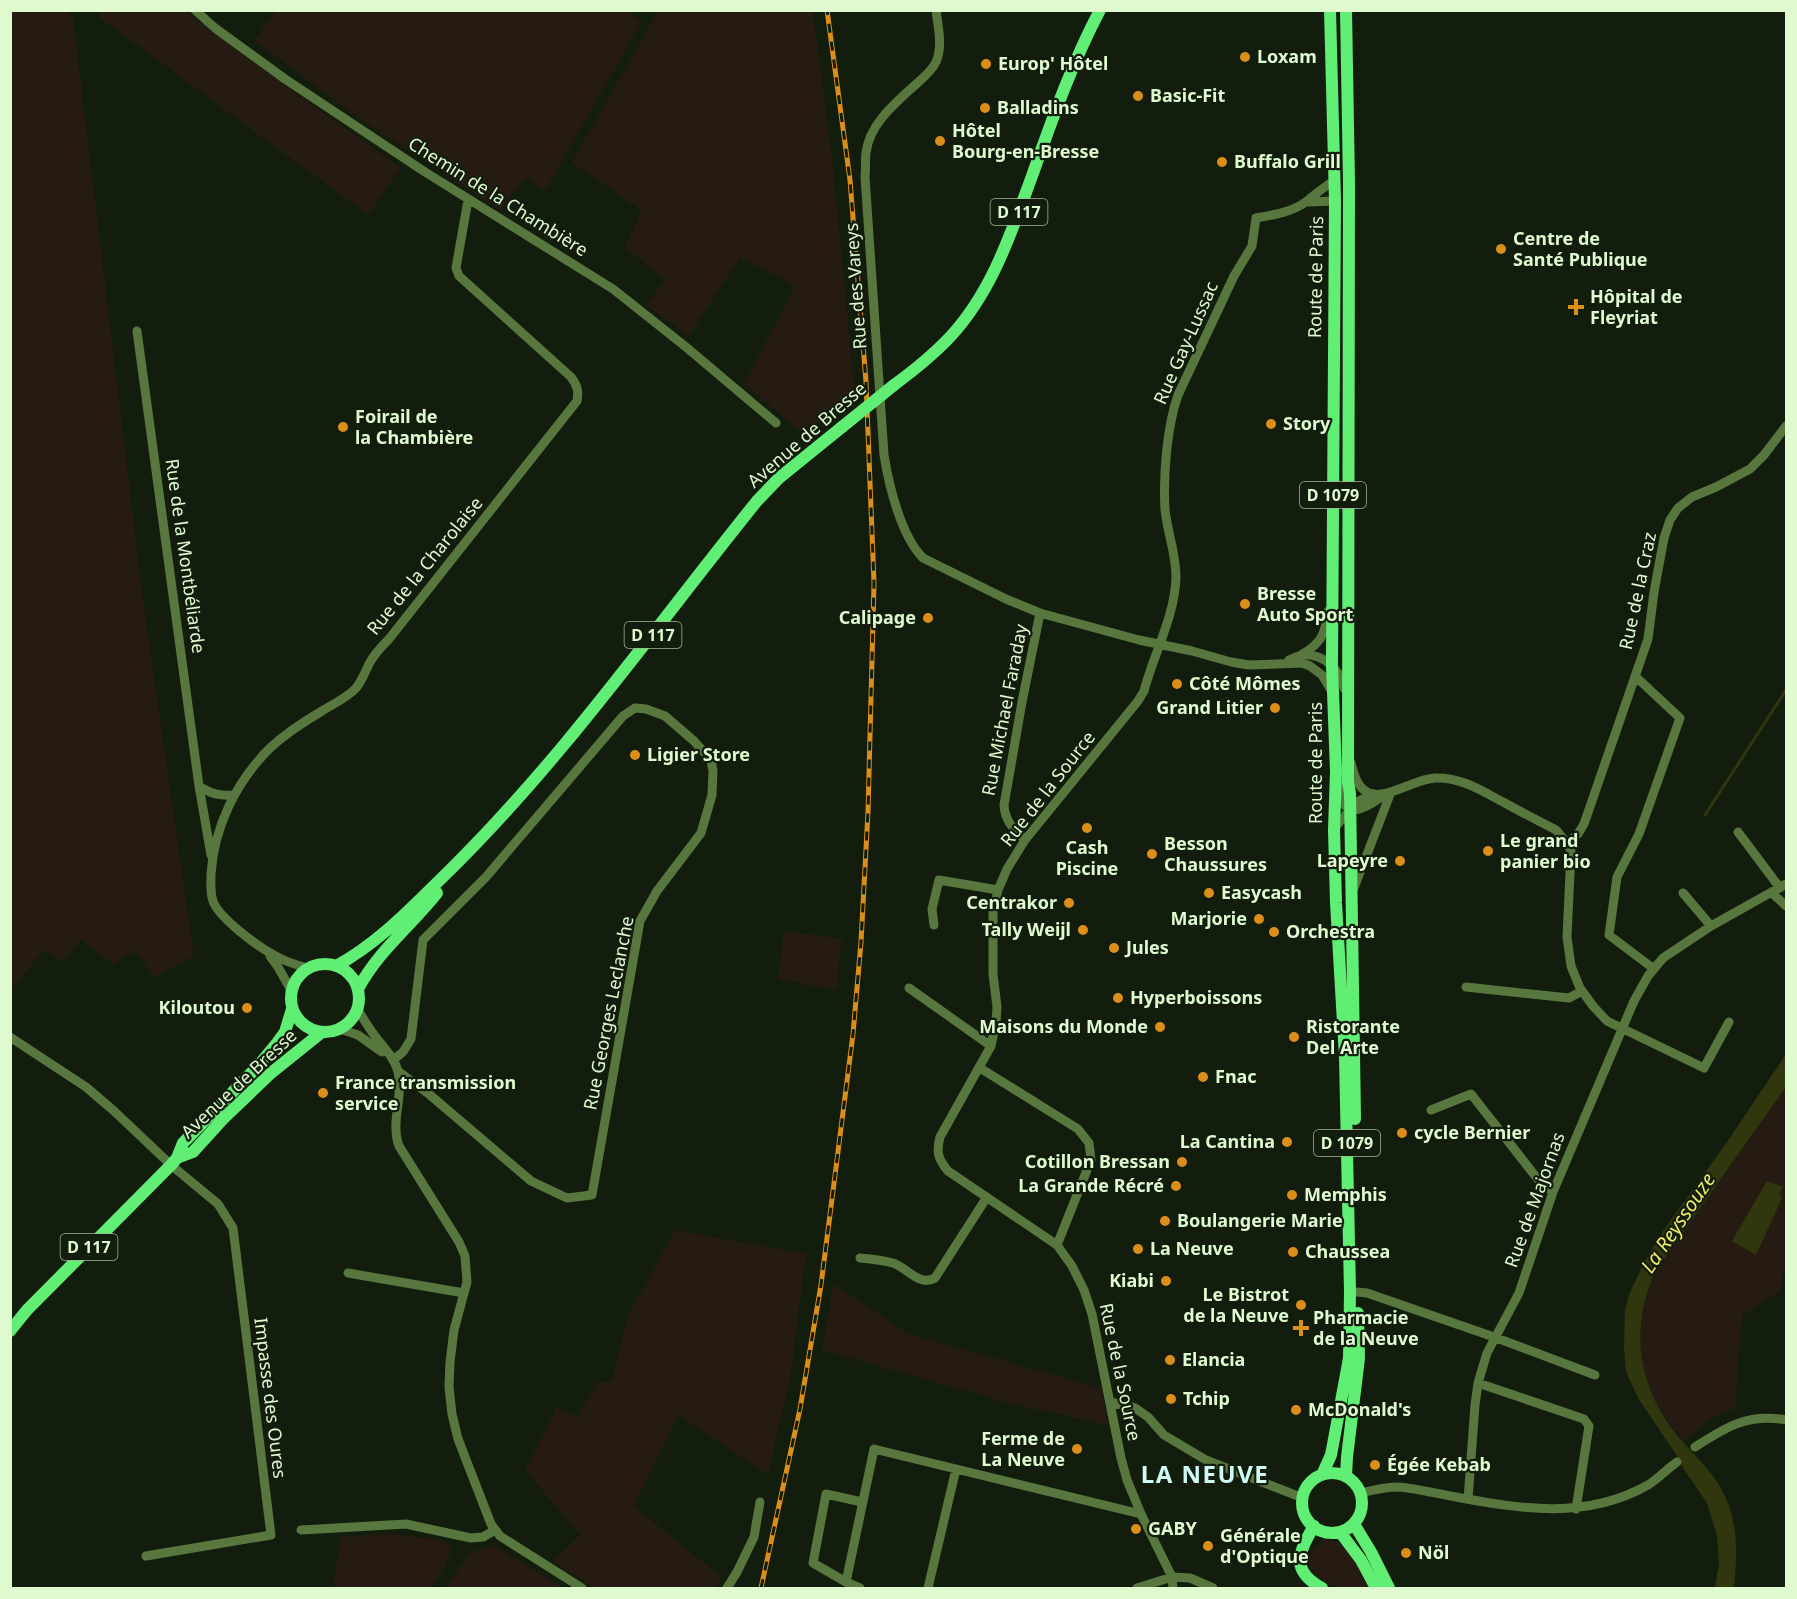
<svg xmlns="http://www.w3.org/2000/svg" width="1797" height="1599" viewBox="0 0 1797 1599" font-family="'Noto Sans',sans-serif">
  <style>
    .green { fill: #261b12 }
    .water { fill: #30360e }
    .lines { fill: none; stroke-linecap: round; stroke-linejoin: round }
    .stream { stroke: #30360e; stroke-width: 3 }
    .minor { stroke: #58773e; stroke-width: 9 }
    .major { stroke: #61ee74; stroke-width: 12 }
    .rail-casing { stroke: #dc8f18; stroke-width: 5 }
    .rail { stroke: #131d0e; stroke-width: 3; stroke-dasharray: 9; stroke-linecap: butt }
    .major-bridge { stroke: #61ee74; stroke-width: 12 }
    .poi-dot { fill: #dc8f18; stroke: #131d0e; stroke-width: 2 }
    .labels { text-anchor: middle; stroke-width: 4.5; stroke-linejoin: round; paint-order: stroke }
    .shield { fill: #131d0e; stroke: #a2b895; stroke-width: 1.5 }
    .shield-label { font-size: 16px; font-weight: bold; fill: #dffacf }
    .poi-label { font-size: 18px; font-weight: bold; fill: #dffacf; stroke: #131d0e; text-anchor: start }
    .street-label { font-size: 18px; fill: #dffacf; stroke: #131d0e }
    .water-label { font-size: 20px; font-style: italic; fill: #efea68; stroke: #131d0e }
    .district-label { font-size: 24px; font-weight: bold; letter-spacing: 1.5px; fill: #d0faf4; stroke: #131d0e }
  </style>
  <rect width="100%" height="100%" fill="#131d0e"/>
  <!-- green -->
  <path class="green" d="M11 10 62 11 73 17 143 599 194 956 154 977 136 951 113 964 81 940 63 962 44 950 11 990Z
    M277 10H625L642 22 545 191 525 178 500 210 361 120 254 40Z
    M100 11H185L268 73 401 168 368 215 99 17Z
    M658 11H813L833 164 855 396 801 432 744 384 795 286 740 258 689 336 646 305 665 279 624 247 642 211 572 162Z
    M784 931 842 939 836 990 778 979Z
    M1786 1087V1262L1780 1290 1742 1316 1735 1408 1710 1419 1684 1442C1640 1390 1626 1337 1655 1273Z
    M675 1230 806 1254 790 1380 768 1474 678 1415 634 1506 721 1577 716 1588H595L553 1561 580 1535 525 1470 557 1407 577 1417 598 1381 611 1382 627 1318Z
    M833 1284 908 1334 1101 1388 1108 1425 1008 1403 822 1350Z
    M397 1534 445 1541 452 1549 442 1572 430 1588H316L333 1586 341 1537Z
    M1323 1539 1342 1543 1361 1565 1371 1588H1336L1315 1575 1309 1564 1311 1552Z
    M495 1546 563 1588H445L471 1552Z"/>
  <!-- water -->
  <path class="water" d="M1786 1054V1087L1655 1272C1628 1333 1639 1390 1681 1440 1696 1457 1714 1473 1724 1494 1739 1525 1737 1555 1734 1588H1715L1719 1563 1717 1536 1707 1503 1683 1468 1677 1456 1638 1398 1626 1372 1624 1348 1625 1309 1630 1292 1643 1265 1663 1231 1725 1145Z
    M1767 1181 1783 1187 1779 1194 1782 1198 1756 1255 1732 1241Z"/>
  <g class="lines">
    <!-- stream -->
    <path class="stream" d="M1705 815 1786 690"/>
    <!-- minor -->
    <path class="minor" d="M195 10 215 28 285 79 425 172 613 289 686 347 776 423
      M936 10C938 27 943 46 936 62 932 71 922 79 914 86 894 104 869 125 866 153 865 161 866 169 865 177L884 455C889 486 901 536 923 558L1006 599 1040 613 1139 640 1192 651 1231 662 1249 665 1302 663 1310 666 1322 675 1331 690
      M1306 202 1335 201
      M137 331 199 786
      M1301 655C1322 643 1325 634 1328 611
      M1289 660C1293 658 1298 656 1302 655 1323 653 1341 670 1344 688
      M1635 676 1680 718 1639 834 1617 877 1609 935 1654 969
      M1351 763C1354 774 1357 788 1369 793 1387 800 1414 779 1435 778 1461 777 1482 791 1503 802 1521 812 1539 821 1556 830L1567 843 1571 851 1567 937 1571 966 1580 988 1593 1006 1607 1021 1704 1068 1729 1022
      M1340 785C1340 824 1366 809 1385 794
      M1334 829 1356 802 1374 794
      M1738 832 1780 888
      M1025 840C1014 829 1005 822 1004 805L1022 702 1040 613
      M1567 843 1578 834 1584 824 1648 639 1654 592 1664 538 1670 520 1678 508 1692 497 1716 487 1750 469 1764 455 1786 426
      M211 855 199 786C211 794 220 796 234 795
      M1354 888 1391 792
      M1683 893 1711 926
      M1772 893 1786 906
      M934 925 932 909 939 880 998 890
      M270 956 278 967 291 990
      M308 968C296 965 284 961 274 955 258 947 218 917 213 901 210 893 211 883 211 874 214 827 236 782 270 748 284 735 305 721 322 711 333 704 347 698 356 688 362 681 365 672 369 664 374 654 381 647 389 639L577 401C579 391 577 385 571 377L459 276 456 268 468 200
      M1466 987 1569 998 1582 991
      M909 988 991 1046
      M357 1008C363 1018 368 1027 375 1036 383 1047 395 1058 398 1072 404 1096 390 1121 399 1146L459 1242 465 1256 467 1282 454 1330 450 1362 449 1387 452 1414 458 1439 491 1524 500 1536 582 1588
      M340 1029 358 1035 382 1052
      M10 1037 86 1087 114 1111 171 1165 218 1204 233 1228 271 1535 146 1556
      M393 1060 403 1052 411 1039 423 940 486 877 623 716 635 708 646 709 665 716 694 741 711 760 713 771 712 795 701 833 657 891 640 921 592 1195 567 1198 531 1181 430 1095 398 1071
      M980 1068 1078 1129 1089 1143 1091 1160 1057 1245
      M1431 1110 1471 1094 1540 1182 1553 1192
      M860 1258C871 1259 882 1260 893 1263 908 1268 919 1287 935 1278L987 1197
      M348 1273 464 1293
      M1357 1292 1367 1293 1494 1337 1595 1375
      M1478 1383 1584 1419 1589 1426 1576 1509
      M1110 1402 1135 1408 1148 1417 1164 1435 1206 1460 1303 1498
      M1695 1447C1726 1427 1748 1413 1786 1420
      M1361 1493C1373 1490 1385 1487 1397 1487 1416 1488 1437 1494 1456 1497 1522 1509 1586 1520 1648 1485 1658 1479 1667 1469 1677 1462
      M1468 1499 1475 1405 1478 1383 1487 1353 1519 1293 1553 1192 1634 1001 1648 976 1663 958 1711 926 1786 884
      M301 1530 406 1524 471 1538 483 1537 495 1530
      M846 1582 813 1563 826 1494 862 1502
      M727 1588 737 1572 754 1537 760 1502
      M860 1588 846 1582 874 1449 1141 1514
      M928 1588 956 1469
      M1137 1588 1172 1577 1190 1578 1213 1588
      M1173 1588 1172 1577 1141 1514 1127 1480 1121 1458 1092 1314 1084 1290 1072 1266 1057 1245 948 1171C938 1159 936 1152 940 1137L991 1046 996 1022 997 1007 993 974V912L998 890 1007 869 1025 840 1138 701 1144 691C1154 653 1175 616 1176 577 1176 553 1167 532 1165 509 1163 476 1167 426 1178 395L1234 276 1252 246 1256 218C1273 215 1293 212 1307 201 1316 194 1325 186 1335 180"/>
    <!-- major -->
    <path class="major" d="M1346 10 1349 183 1348 782 1350 793 1355 1119
      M894 385C913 371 933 355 950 337 992 292 1011 233 1032 176 1052 120 1072 63 1100 10
      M291 998a34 34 0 1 1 68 0a34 34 0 1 1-68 0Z
      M336 966C379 943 413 906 448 872 563 759 656 626 757 501L779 478 842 427
      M358 989C379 950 410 927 437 893
      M177 1158 193 1152 223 1119 271 1073 322 1032
      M10 1331 27 1310 171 1165 177 1158 183 1143 258 1066 277 1043 285 1032 292 1009
      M1302 1503a30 30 0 1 1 60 0a30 30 0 1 1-60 0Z
      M1322 1475 1331 1455 1349 1358 1350 1292 1345 1057 1336 903 1334 830 1336 771 1332 666 1335 201 1330 10
      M1346 1476 1347 1457 1359 1358 1358 1313
      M1354 1524 1371 1552 1389 1588
      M1314 1526C1298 1553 1290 1570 1322 1588
      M1340 1532 1361 1560 1376 1588"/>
    <defs>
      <path id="rail" d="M761 1588 800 1409 821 1285 853 1034 861 942 868 812 874 583 866 382 850 180 827 10"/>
    </defs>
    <!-- rail casing -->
    <use href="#rail" class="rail-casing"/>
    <!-- rail -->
    <use href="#rail" class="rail"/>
    <!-- major-bridge -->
    <path class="major-bridge" d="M842 427 894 385"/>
  </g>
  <!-- markers -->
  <g class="poi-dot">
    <circle cx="1245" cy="57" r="6"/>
    <circle cx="986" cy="64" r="6"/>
    <circle cx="1138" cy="96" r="6"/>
    <circle cx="985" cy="108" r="6"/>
    <circle cx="940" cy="141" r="6"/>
    <circle cx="1222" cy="162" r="6"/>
    <circle cx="1501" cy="249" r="6"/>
    <path d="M1573 298h6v6h6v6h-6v6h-6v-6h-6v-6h6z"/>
    <circle cx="1271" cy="424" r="6"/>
    <circle cx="343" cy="427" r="6"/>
    <circle cx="1245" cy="604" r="6"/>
    <circle cx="928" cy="618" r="6"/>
    <circle cx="1177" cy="684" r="6"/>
    <circle cx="1275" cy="708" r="6"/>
    <circle cx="635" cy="755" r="6"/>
    <circle cx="1087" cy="828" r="6"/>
    <circle cx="1488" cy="851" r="6"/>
    <circle cx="1152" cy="854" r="6"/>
    <circle cx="1400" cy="861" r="6"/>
    <circle cx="1209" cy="893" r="6"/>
    <circle cx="1069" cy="903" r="6"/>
    <circle cx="1259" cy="919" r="6"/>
    <circle cx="1083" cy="930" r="6"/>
    <circle cx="1274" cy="932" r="6"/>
    <circle cx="1114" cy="948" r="6"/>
    <circle cx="1118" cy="998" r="6"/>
    <circle cx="247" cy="1008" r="6"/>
    <circle cx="1160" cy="1027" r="6"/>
    <circle cx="1294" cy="1037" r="6"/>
    <circle cx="1203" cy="1077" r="6"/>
    <circle cx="323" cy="1093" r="6"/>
    <circle cx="1402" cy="1133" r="6"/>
    <circle cx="1287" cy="1142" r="6"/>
    <circle cx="1182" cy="1162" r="6"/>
    <circle cx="1176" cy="1186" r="6"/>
    <circle cx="1292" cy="1195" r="6"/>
    <circle cx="1165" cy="1221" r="6"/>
    <circle cx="1138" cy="1249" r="6"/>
    <circle cx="1293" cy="1252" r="6"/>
    <circle cx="1166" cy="1281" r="6"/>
    <circle cx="1301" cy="1305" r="6"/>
    <path d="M1298 1319h6v6h6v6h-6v6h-6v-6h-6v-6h6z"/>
    <circle cx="1170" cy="1360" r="6"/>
    <circle cx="1171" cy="1399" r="6"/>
    <circle cx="1296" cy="1410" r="6"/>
    <circle cx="1077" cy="1449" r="6"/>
    <circle cx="1375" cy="1465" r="6"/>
    <circle cx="1136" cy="1529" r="6"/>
    <circle cx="1208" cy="1546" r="6"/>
    <circle cx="1406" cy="1553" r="6"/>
  </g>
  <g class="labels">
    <!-- shield labels -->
    <g class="shield">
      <rect x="990.5" y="199" width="57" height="26" rx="4.5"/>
      <rect x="1300" y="482" width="66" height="26" rx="4.5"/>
      <rect x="624.5" y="622" width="57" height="26" rx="4.5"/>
      <rect x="1314" y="1130" width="66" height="26" rx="4.5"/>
      <rect x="60.5" y="1234" width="57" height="26" rx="4.5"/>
    </g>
    <g class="shield-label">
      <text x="1019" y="218">D 117</text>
      <text x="1333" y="501">D 1079</text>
      <text x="653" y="641">D 117</text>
      <text x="1347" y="1149">D 1079</text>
      <text x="89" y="1253">D 117</text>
    </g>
    <!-- poi labels -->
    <g class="poi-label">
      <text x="1257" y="63">Loxam</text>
      <text x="998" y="70">Europ' Hôtel</text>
      <text x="1150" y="102">Basic-Fit</text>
      <text x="997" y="114">Balladins</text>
      <text x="952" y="137">Hôtel<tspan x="952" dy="21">Bourg-en-Bresse</tspan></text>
      <text x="1234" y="168">Buffalo Grill</text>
      <text x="1513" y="245">Centre de<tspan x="1513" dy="21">Santé Publique</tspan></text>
      <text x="1590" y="303">Hôpital de<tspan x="1590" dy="21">Fleyriat</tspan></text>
      <text x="355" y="423">Foirail de<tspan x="355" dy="21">la Chambière</tspan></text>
      <text x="1283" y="430">Story</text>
      <text x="1257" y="600">Bresse<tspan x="1257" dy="21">Auto Sport</tspan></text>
      <text x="916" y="624" text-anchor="end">Calipage</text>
      <text x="1189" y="690">Côté Mômes</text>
      <text x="1263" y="714" text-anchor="end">Grand Litier</text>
      <text x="647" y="761">Ligier Store</text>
      <text x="1500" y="847">Le grand<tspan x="1500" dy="21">panier bio</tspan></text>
      <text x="1164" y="850">Besson<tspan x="1164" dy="21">Chaussures</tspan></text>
      <text x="1087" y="854" text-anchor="middle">Cash<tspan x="1087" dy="21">Piscine</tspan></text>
      <text x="1388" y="867" text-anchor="end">Lapeyre</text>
      <text x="1221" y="899">Easycash</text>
      <text x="1057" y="909" text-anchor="end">Centrakor</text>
      <text x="1247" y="925" text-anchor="end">Marjorie</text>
      <text x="1071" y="936" text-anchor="end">Tally Weijl</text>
      <text x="1286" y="938">Orchestra</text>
      <text x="1126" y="954">Jules</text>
      <text x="1130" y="1004">Hyperboissons</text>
      <text x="235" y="1014" text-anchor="end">Kiloutou</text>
      <text x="1148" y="1033" text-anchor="end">Maisons du Monde</text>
      <text x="1306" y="1033">Ristorante<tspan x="1306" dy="21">Del Arte</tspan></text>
      <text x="1215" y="1083">Fnac</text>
      <text x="335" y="1089">France transmission<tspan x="335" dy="21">service</tspan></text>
      <text x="1414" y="1139">cycle Bernier</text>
      <text x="1275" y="1148" text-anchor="end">La Cantina</text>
      <text x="1170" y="1168" text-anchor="end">Cotillon Bressan</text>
      <text x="1164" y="1192" text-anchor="end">La Grande Récré</text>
      <text x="1304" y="1201">Memphis</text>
      <text x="1177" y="1227">Boulangerie Marie</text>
      <text x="1150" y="1255">La Neuve</text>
      <text x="1305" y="1258">Chaussea</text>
      <text x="1154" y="1287" text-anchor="end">Kiabi</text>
      <text x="1289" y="1301" text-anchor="end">Le Bistrot<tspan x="1289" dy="21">de la Neuve</tspan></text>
      <text x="1313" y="1324">Pharmacie<tspan x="1313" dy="21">de la Neuve</tspan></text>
      <text x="1182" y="1366">Elancia</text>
      <text x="1183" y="1405">Tchip</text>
      <text x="1308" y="1416">McDonald's</text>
      <text x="1065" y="1445" text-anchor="end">Ferme de<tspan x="1065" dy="21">La Neuve</tspan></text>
      <text x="1387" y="1471">Égée Kebab</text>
      <text x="1148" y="1535">GABY</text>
      <text x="1220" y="1542">Générale<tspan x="1220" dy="21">d'Optique</tspan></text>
      <text x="1418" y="1559">Nöl</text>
    </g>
    <!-- street labels -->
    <g class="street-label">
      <text transform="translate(498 197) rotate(32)" y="6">Chemin de la Chambière</text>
      <text transform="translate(1316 277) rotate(-89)" y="6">Route de Paris</text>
      <text transform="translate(856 286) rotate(-94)" y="6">Rue des Vareys</text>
      <text transform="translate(1186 343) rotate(-66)" y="6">Rue Gay-Lussac</text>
      <text transform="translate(807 435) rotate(-41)" y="6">Avenue de Bresse</text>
      <text transform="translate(185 556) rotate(82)" y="6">Rue de la Montbéliarde</text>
      <text transform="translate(425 566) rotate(-51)" y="6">Rue de la Charolaise</text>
      <text transform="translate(1638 591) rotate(-78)" y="6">Rue de la Craz</text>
      <text transform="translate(1005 710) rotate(-79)" y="6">Rue Michael Faraday</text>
      <text transform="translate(1316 763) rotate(-90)" y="6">Route de Paris</text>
      <text transform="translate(1048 789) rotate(-52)" y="6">Rue de la Source</text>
      <text transform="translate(609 1013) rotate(-79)" y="6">Rue Georges Leclanche</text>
      <text transform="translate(239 1084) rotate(-43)" y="6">Avenue de Bresse</text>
      <text transform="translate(1535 1200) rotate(-70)" y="6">Rue de Majornas</text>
      <text transform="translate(1120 1372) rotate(78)" y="6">Rue de la Source</text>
      <text transform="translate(270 1398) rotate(83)" y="6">Impasse des Oures</text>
    </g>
    <!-- water labels -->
    <g class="water-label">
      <text transform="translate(1678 1223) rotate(-56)" y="7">La Reyssouze</text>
    </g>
    <!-- district labels -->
    <g class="district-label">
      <text x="1205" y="1483">LA NEUVE</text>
    </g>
  </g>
  <!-- border -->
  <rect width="1797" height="1599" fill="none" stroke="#dffacf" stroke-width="24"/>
</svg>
